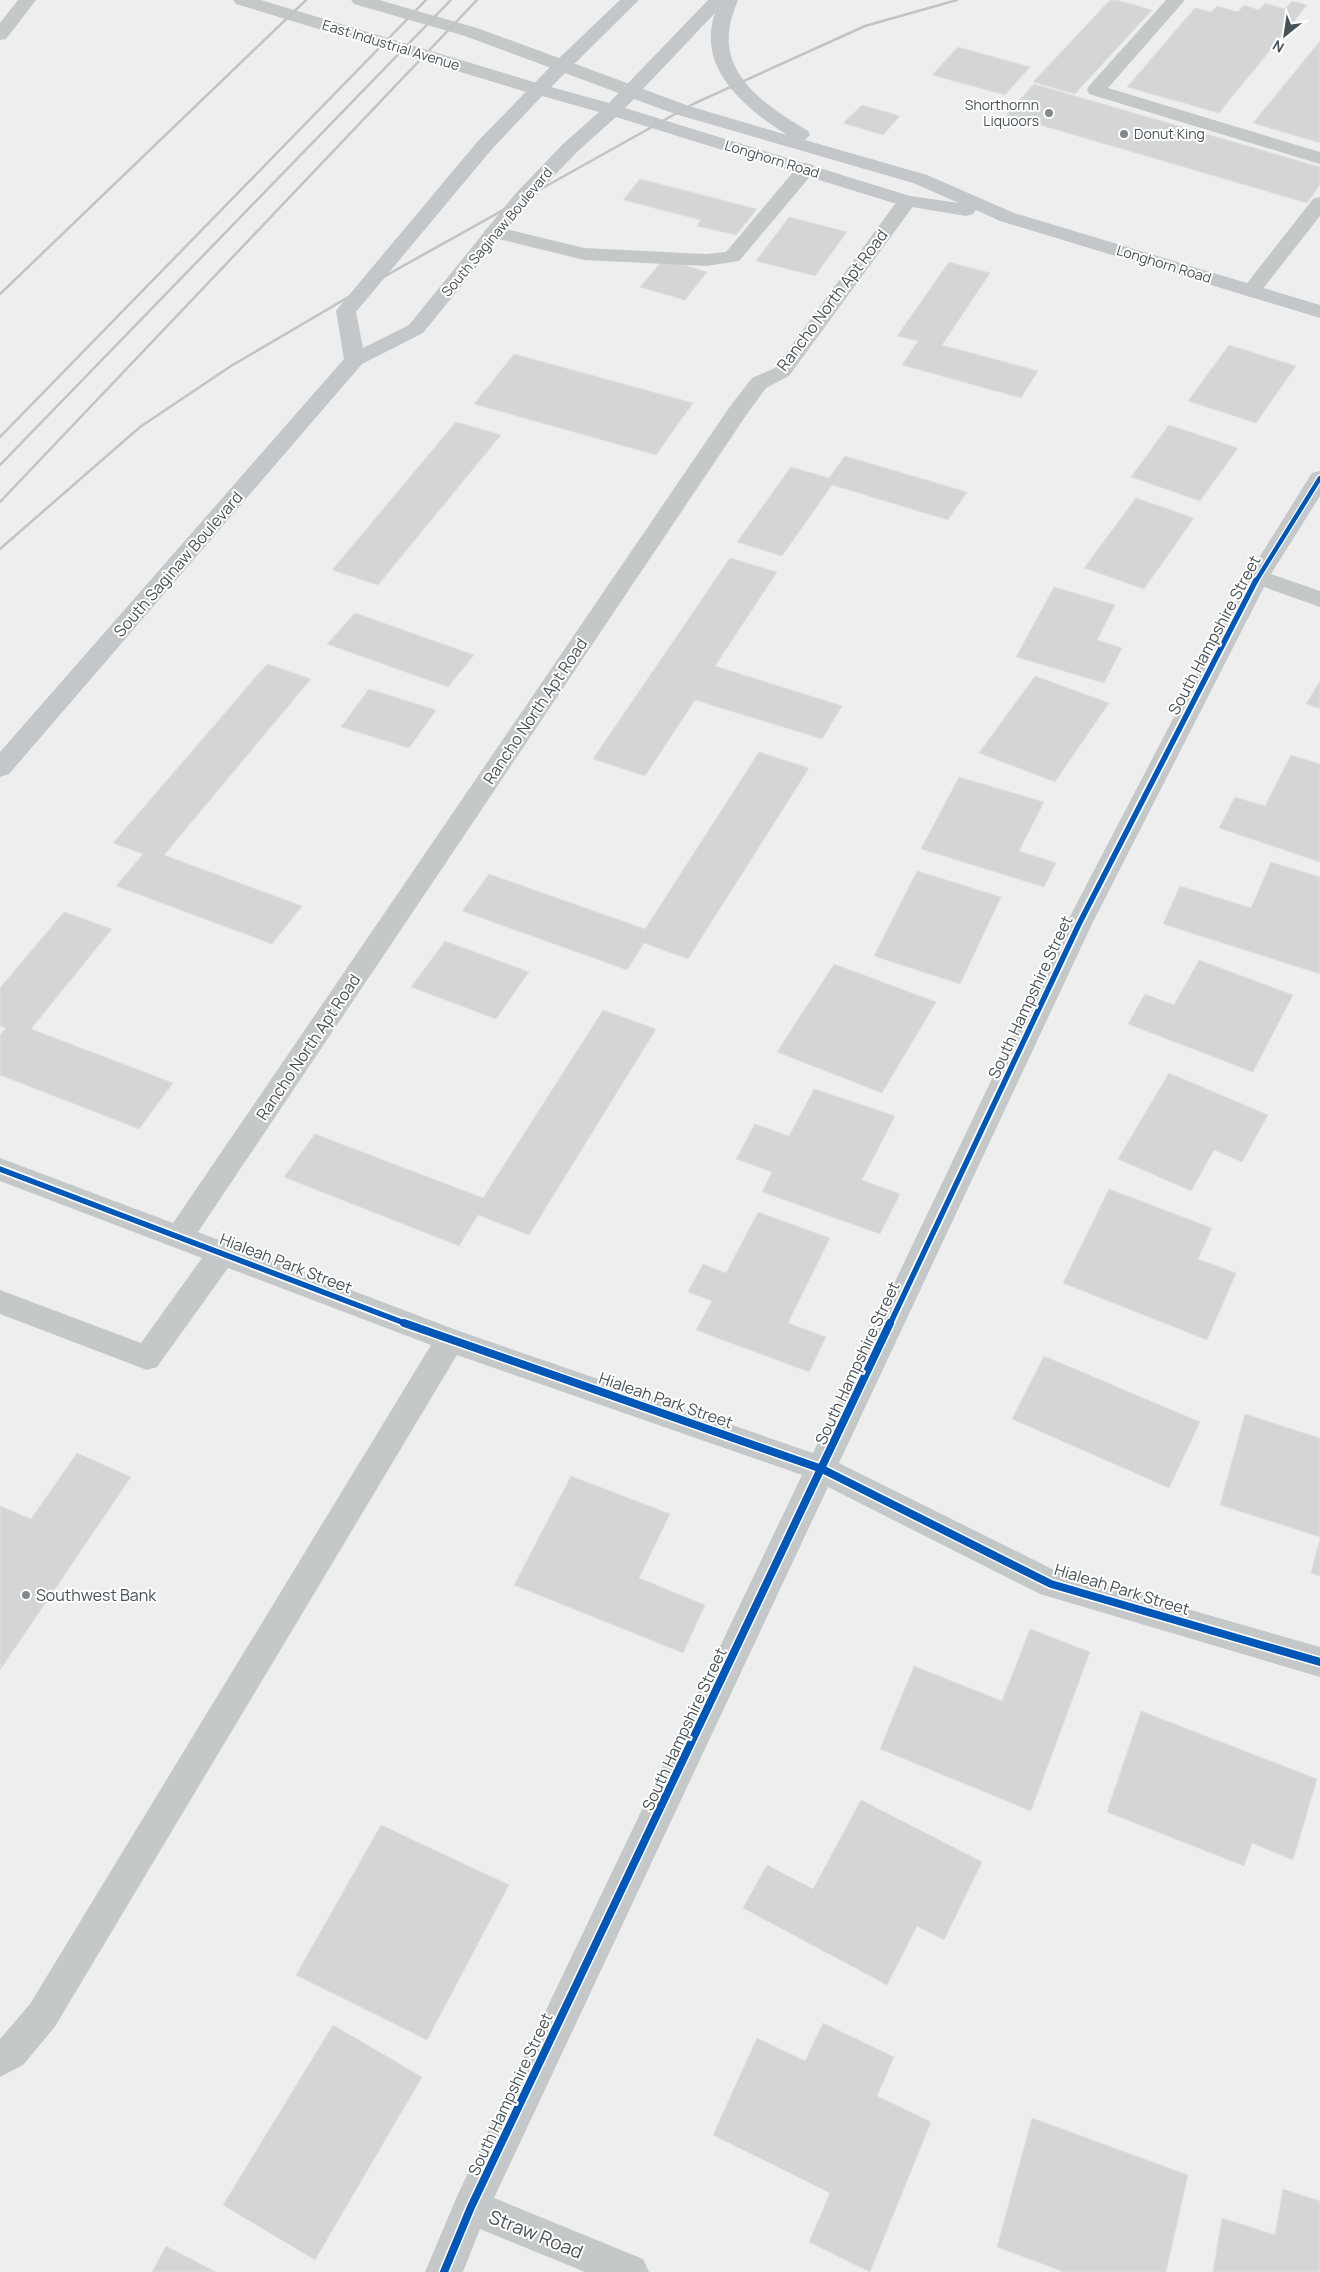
<svg xmlns="http://www.w3.org/2000/svg" width="1320" height="2272" viewBox="0 0 1320 2272" font-family="Manrope,sans-serif">
  <style>
    .building { fill: #d4d6d6; stroke: #dfe0e1 }
    .lines { fill: none; stroke-linecap: round; stroke-linejoin: round }
    .minor { fill: #c5c8c9; fill-rule: evenodd }
    .major { fill: #c3c7c9; fill-rule: evenodd }
    .rail { stroke: #c1c4c4; stroke-width: 2.5 }
    .cycleway-far2-casing { stroke: #fff; stroke-width: 7 }
    .cycleway-far1-casing { stroke: #fff; stroke-width: 9 }
    .cycleway-casing { stroke: #fff; stroke-width: 11 }
    .cycleway-far2 { stroke: #0057b8; stroke-width: 4.5 }
    .cycleway-far1 { stroke: #0057b8; stroke-width: 5.5 }
    .cycleway { stroke: #0057b8; stroke-width: 8 }
    .poi-dot { fill: #81898c; stroke: #fff; stroke-width: 2 }
    .labels { text-anchor: middle; stroke-width: 4; stroke-linejoin: round; paint-order: stroke }
    .far-street-label { font-size: 14px; fill: #475258; stroke: #fff }
    .far-poi-label { font-size: 14px; fill: #475258; stroke: #fff; text-anchor: end }
    .street-label { font-size: 16px; fill: #475258; stroke: #fff }
    .poi-label { font-size: 16px; fill: #475258; stroke: #fff; text-anchor: start }
    .near-street-label { font-size: 19px; fill: #475258; stroke: #fff }
  </style>
  <rect width="100%" height="100%" fill="#eee"/>
  <!-- building -->
  <path class="building" d="M1110 0H1117L1152 10 1075 94 1033 82Z
    M1292 1 1307 5 1219 113 1127 87 1195 8 1211 12 1217 6 1238 12 1244 5 1259 10 1265 3 1285 9Z
    M1320 41V143L1253 123Z
    M958 47 1030 67 1005 95 932 75Z
    M1034 84 1320 167V185L1307 203 1006 115Z
    M862 105 900 116 883 135 843 123Z
    M640 179 757 209 736 235 697 226 701 220 623 200Z
    M789 217 847 232 815 276 756 261Z
    M664 259 707 272 685 300 640 287Z
    M949 262 990 273 942 345 1038 371 1021 398 902 365 918 341 897 336Z
    M1229 345 1296 366 1256 423 1188 401Z
    M514 354 693 403 656 455 474 404Z
    M456 422 501 435 378 585 332 570Z
    M1169 425 1238 448 1200 501 1131 477Z
    M845 456 967 492 948 520 832 485 782 556 737 542 791 467 829 478Z
    M1136 498 1194 518 1144 589 1084 568Z
    M730 558 777 572 715 666 842 706 822 739 695 700 645 776 593 759Z
    M1054 587 1115 605 1097 640 1122 648 1104 683 1016 657Z
    M355 613 474 655 448 687 327 644Z
    M267 664 311 679 164 855 302 906 272 944 116 886 143 854 113 843Z
    M1035 676 1109 703 1055 782 979 753Z
    M1320 681V709L1306 704Z
    M369 689 436 710 409 748 341 727Z
    M759 752 809 768 688 959 644 943 627 970 462 911 489 874 645 929Z
    M1291 755 1320 764V862L1219 828 1235 797 1265 806Z
    M959 777 1044 802 1019 851 1056 863 1044 887 921 849Z
    M1271 862 1320 877V974L1163 924 1180 886 1251 908Z
    M917 871 1001 897 960 984 874 956Z
    M64 912 112 929 31 1029 173 1083 139 1129 0 1075V1035L6 1028 0 1026V988Z
    M445 941 529 972 496 1019 411 987Z
    M1199 960 1293 995 1253 1072 1128 1024 1145 994 1174 1005Z
    M834 964 936 1002 882 1093 777 1052Z
    M603 1010 656 1029 529 1235 478 1215 459 1246 284 1177 315 1134 483 1198Z
    M1169 1073 1268 1115 1242 1162 1214 1150 1191 1191 1118 1159Z
    M814 1089 895 1116 862 1180 900 1194 880 1234 762 1192 772 1172 736 1159 755 1124 789 1136Z
    M1109 1189 1212 1228 1198 1259 1236 1273 1207 1340 1063 1283Z
    M758 1212 830 1238 788 1323 826 1337 809 1372 696 1330 712 1301 688 1292 703 1264 726 1273Z
    M1044 1356 1200 1422 1169 1488 1012 1419Z
    M1245 1414 1320 1438V1537L1220 1505Z
    M77 1453 131 1477 0 1670V1506L31 1519Z
    M571 1476 670 1514 639 1578 705 1605 683 1653 514 1585Z
    M1320 1538V1576L1311 1573Z
    M1030 1629 1090 1652 1031 1811 880 1749 914 1666 1002 1701Z
    M1141 1711 1317 1779 1293 1860 1252 1843 1244 1866 1107 1812Z
    M861 1800 982 1862 944 1940 917 1926 887 1985 743 1908 767 1865 813 1889Z
    M381 1825 509 1885 427 2040 296 1975Z
    M823 2023 894 2057 877 2096 931 2122 870 2272 809 2242 830 2193 713 2135 757 2038 805 2061Z
    M333 2025 422 2077 315 2260 223 2205Z
    M1032 2118 1188 2175 1166 2272H1064L997 2247Z
    M1283 2189 1320 2201V2272H1213L1222 2218 1275 2235Z
    M166 2246 216 2272H152Z"/>
  <g class="lines">
    <!-- minor -->
    <path class="minor" d="M18 0H36L6 39 0 40V23Z
      M233 0H261L547 86 549 90 547 94 540 96 533 94 236 4Z
      M351 0H379L477 28 638 87 640 91 638 95 631 97 624 95 465 36 354 4Z
      M1166 0H1185L1108 88 1320 152V164L1089 94 1087 90 1089 86Z
      M806 163 813 165 816 169 813 173 739 261 706 266 584 260 487 236 484 232 487 228 494 226 584 248 706 254 726 252 799 165Z
      M907 195 914 197 917 201 789 376 766 388 747 414 198 1232 459 1331 813 1453 1066 924 1247 577 1312 473 1320 471V496L1271 574 1320 591V607L1264 587 1092 924 839 1463 1058 1572 1320 1647V1677L1040 1594 828 1487 494 2198 643 2259 649 2272H585L480 2229 463 2272H425L458 2194 802 1475 457 1355 54 2028 23 2065 0 2077V2039L30 2004 431 1345 228 1268 157 1367 147 1370 0 1314V1290L141 1343 202 1258 0 1181V1158L173 1223 731 405 752 378 775 368 900 197Z
      M1320 197V216L1258 295 1251 297 1244 295 1241 291 1244 287 1313 199Z"/>
    <!-- major -->
    <path class="major" d="M620 0H639L551 87 609 103 708 0H738C735 9 731 17 730 26 720 77 770 108 808 131L810 135 805 140 927 175 1014 213 1320 305V318L1000 221 976 210 973 214 966 216 900 205 616 117 577 152 529 202 423 333 362 364 9 774 0 777V752L344 359 336 311 339 307 478 141 556 61ZM715 13C696 69 745 108 787 135L689 106 643 89ZM542 96 599 112 563 144 515 194 409 325 363 348 356 312 492 149ZM634 99 675 114 913 183 959 203 910 196 625 108Z"/>
    <!-- rail -->
    <path class="rail" d="M0 294 306 0
      M0 437 426 0
      M0 465 451 0
      M0 502 477 0
      M0 549 140 427 231 366 369 285 693 104 865 26 957 0"/>
    <defs>
      <path id="cycleway-far2" d="M1256 581 1320 478"/>
      <path id="cycleway-far1" d="M0 1169 407 1324
        M890 1324 1079 924 1256 580"/>
      <path id="cycleway" d="M404 1323 822 1469 1051 1584 1320 1662
        M444 2272 471 2207 890 1323"/>
    </defs>
    <!-- cycleway-far2 casing -->
    <use href="#cycleway-far2" class="cycleway-far2-casing"/>
    <!-- cycleway-far1 casing -->
    <use href="#cycleway-far1" class="cycleway-far1-casing"/>
    <!-- cycleway casing -->
    <use href="#cycleway" class="cycleway-casing"/>
    <!-- cycleway-far2 -->
    <use href="#cycleway-far2" class="cycleway-far2"/>
    <!-- cycleway-far1 -->
    <use href="#cycleway-far1" class="cycleway-far1"/>
    <!-- cycleway -->
    <use href="#cycleway" class="cycleway"/>
  </g>
  <!-- markers -->
  <g class="poi-dot">
    <circle cx="1049" cy="113" r="5"/>
    <circle cx="1124" cy="134" r="5"/>
    <circle cx="26" cy="1595" r="5"/>
  </g>
  <g class="labels">
    <!-- far-street labels -->
    <g class="far-street-label">
      <text transform="translate(391 45) rotate(17)" y="5">East Industrial Avenue</text>
      <text transform="translate(772 159) rotate(17)" y="5">Longhorn Road</text>
      <text transform="translate(497 232) rotate(-50)" y="5">South Saginaw Boulevard</text>
      <text transform="translate(1164 264) rotate(17)" y="5">Longhorn Road</text>
    </g>
    <!-- far-poi labels -->
    <g class="far-poi-label">
      <text x="1039" y="110">Shorthornn<tspan x="1039" dy="16">Liquoors</tspan></text>
      <text x="1134" y="139" text-anchor="start">Donut King</text>
    </g>
    <!-- street labels -->
    <g class="street-label">
      <text transform="translate(832 300) rotate(-53)" y="6">Rancho North Apt Road</text>
      <text transform="translate(178 564) rotate(-49)" y="6">South Saginaw Boulevard</text>
      <text transform="translate(1214 635) rotate(-62)" y="6">South Hampshire Street</text>
      <text transform="translate(535 711) rotate(-56)" y="6">Rancho North Apt Road</text>
      <text transform="translate(1030 997) rotate(-65)" y="6">South Hampshire Street</text>
      <text transform="translate(308 1047) rotate(-56)" y="6">Rancho North Apt Road</text>
      <text transform="translate(286 1263) rotate(21)" y="6">Hialeah Park Street</text>
      <text transform="translate(857 1363) rotate(-65)" y="6">South Hampshire Street</text>
      <text transform="translate(666 1400) rotate(19)" y="6">Hialeah Park Street</text>
      <text transform="translate(1122 1589) rotate(17)" y="6">Hialeah Park Street</text>
      <text transform="translate(684 1729) rotate(-65)" y="6">South Hampshire Street</text>
      <text transform="translate(510 2094) rotate(-65)" y="6">South Hampshire Street</text>
    </g>
    <!-- poi labels -->
    <g class="poi-label">
      <text x="36" y="1601">Southwest Bank</text>
    </g>
    <!-- near-street labels -->
    <g class="near-street-label">
      <text transform="translate(536 2234) rotate(22)" y="7">Straw Road</text>
    </g>
  </g>
  <!-- north arrow -->
  <g transform="translate(1285 35) rotate(210)" stroke="#ffffff" stroke-width="4" paint-order="stroke">
  <path d="M0-4L9 19L0 12L-9 19Z" fill="#475258"/>
  <text y="-8" font-size="14" font-weight="bold" text-anchor="middle" fill="#475258">N</text>
  </g>
</svg>
